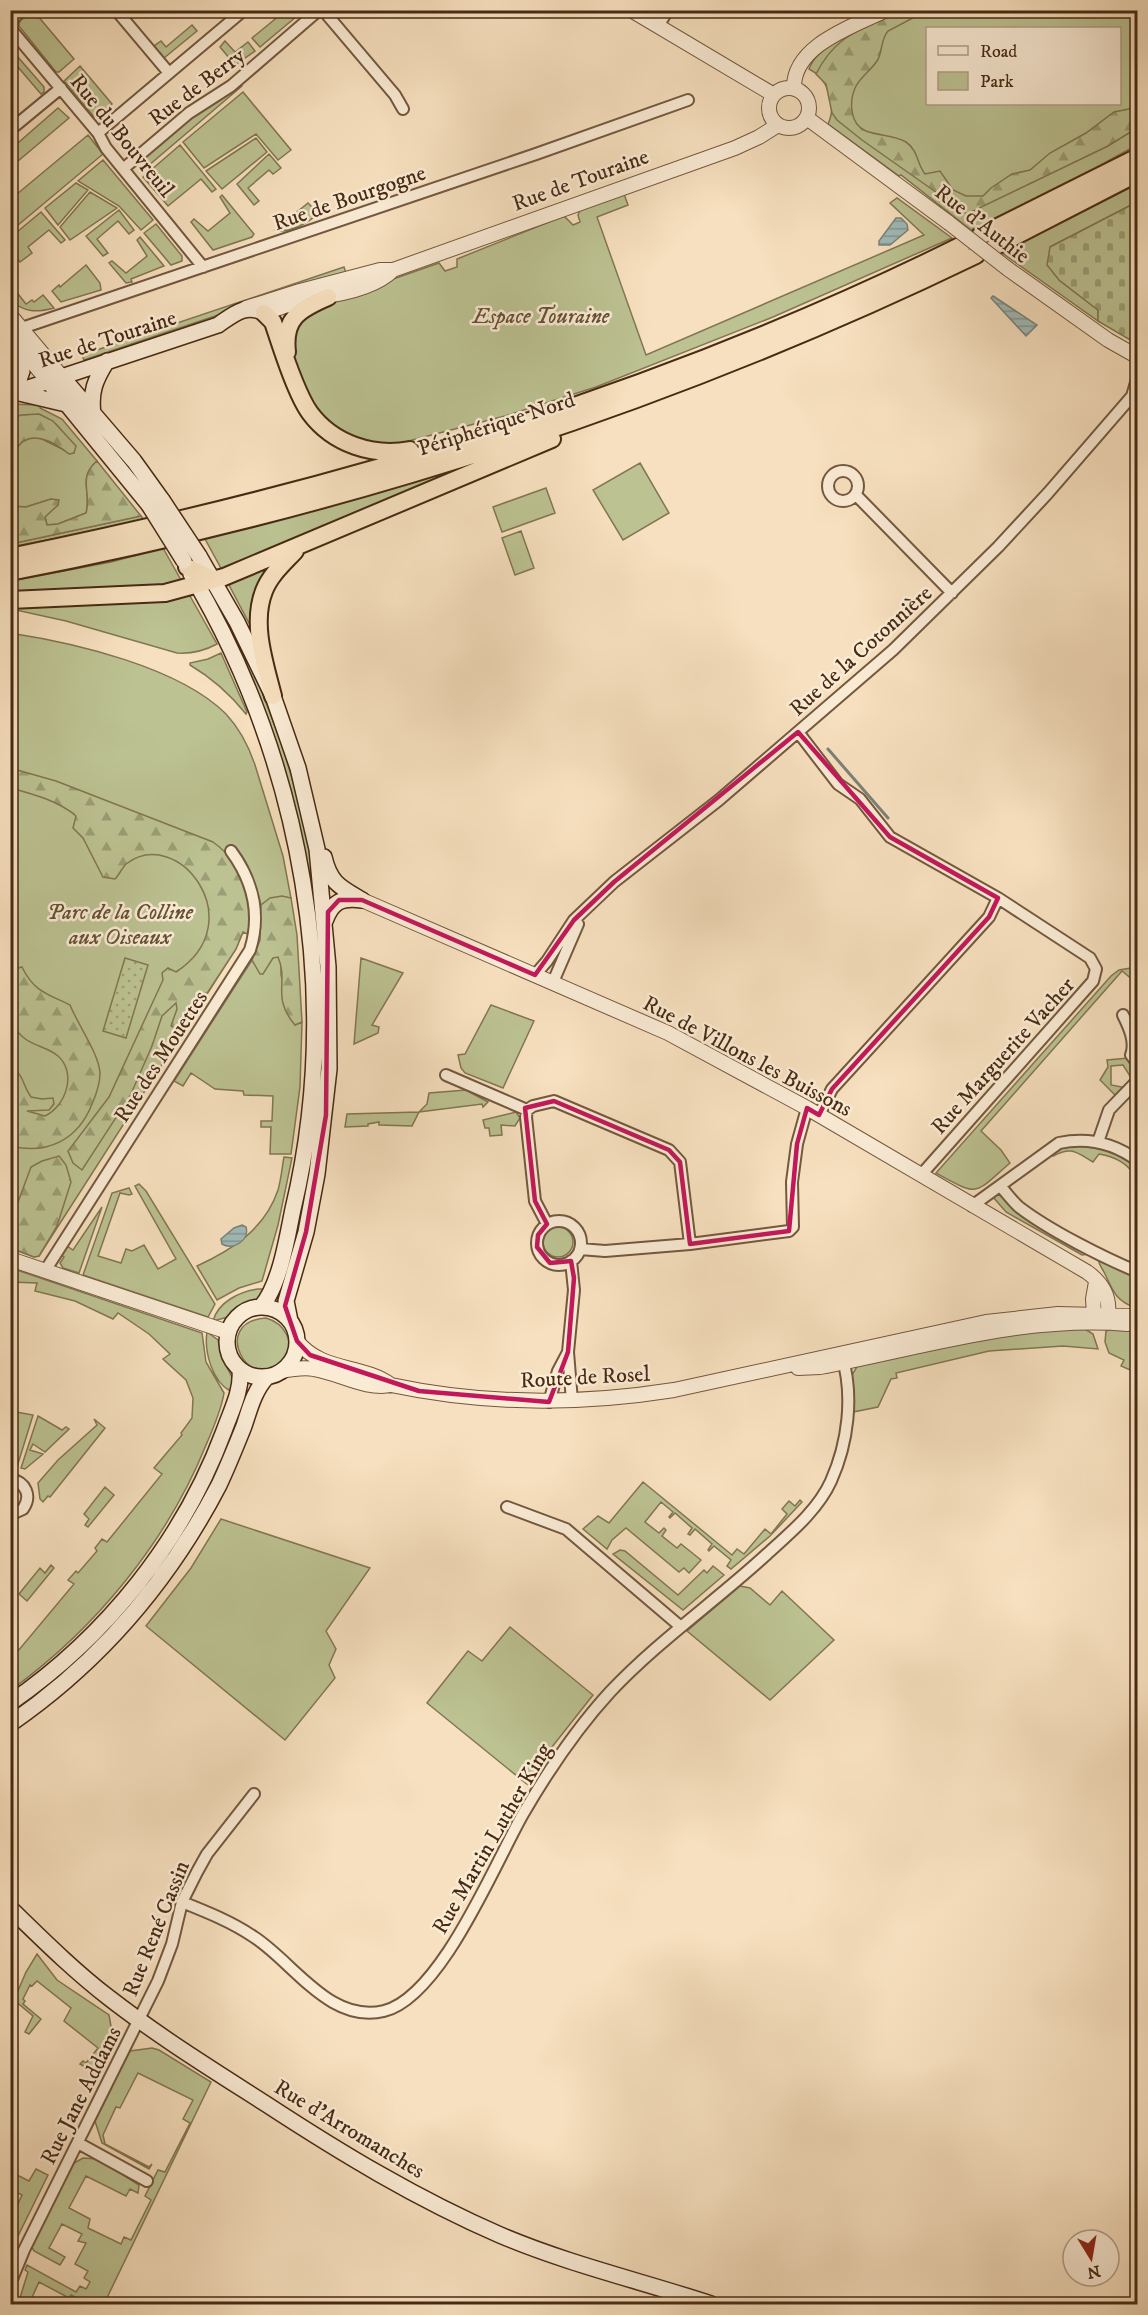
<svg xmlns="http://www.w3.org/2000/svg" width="1148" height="2315" viewBox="0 0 1148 2315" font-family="'IM FELL DW Pica',serif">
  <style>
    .green { fill: #bcc292; stroke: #827652; stroke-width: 1.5; fill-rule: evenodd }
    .forest { fill: url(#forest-firs); stroke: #827652; stroke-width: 1.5 }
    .cemetery { fill: url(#cemetery-stones); stroke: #827652; stroke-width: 1.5 }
    .garden { fill: url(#garden-dots); stroke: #827652; stroke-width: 1.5 }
    .water { fill: url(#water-rules); stroke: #7c8177; stroke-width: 1.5 }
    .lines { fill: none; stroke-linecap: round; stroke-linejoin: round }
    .stream { stroke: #7c8177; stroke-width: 3 }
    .minor-casing { stroke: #73583e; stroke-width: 14 }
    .tertiary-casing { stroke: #73583e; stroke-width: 16 }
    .secondary-casing { stroke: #472a13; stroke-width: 18 }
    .trunk-casing { stroke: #472a13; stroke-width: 20 }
    .minor { stroke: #faebd5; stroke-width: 10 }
    .tertiary { stroke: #faebd5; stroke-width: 14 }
    .secondary { stroke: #faebd5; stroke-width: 15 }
    .trunk { stroke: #f7e0bf; stroke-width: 16 }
    .tertiary-bridge-casing { stroke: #73583e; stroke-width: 16; stroke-linecap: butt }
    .secondary-bridge-casing { stroke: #472a13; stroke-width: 18; stroke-linecap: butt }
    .tertiary-bridge { stroke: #faebd5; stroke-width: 14 }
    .secondary-bridge { stroke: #faebd5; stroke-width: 15 }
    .marked { fill: none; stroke: #c2185b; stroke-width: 4.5; stroke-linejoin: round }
    .labels { text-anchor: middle; stroke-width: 5; stroke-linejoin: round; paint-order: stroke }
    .street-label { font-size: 22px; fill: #472a13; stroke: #faebd5 }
    .park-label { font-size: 22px; font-style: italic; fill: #645033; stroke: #faebd5 }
  </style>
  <defs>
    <pattern id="forest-firs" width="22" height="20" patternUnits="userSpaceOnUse" patternTransform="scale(1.5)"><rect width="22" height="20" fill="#bcc292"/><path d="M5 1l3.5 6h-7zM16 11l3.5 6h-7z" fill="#9b9e76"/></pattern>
    <pattern id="cemetery-stones" width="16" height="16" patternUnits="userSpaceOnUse" patternTransform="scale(1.5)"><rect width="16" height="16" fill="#bcc292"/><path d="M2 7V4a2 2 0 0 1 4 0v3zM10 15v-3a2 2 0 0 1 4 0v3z" fill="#9b9e76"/></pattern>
    <pattern id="garden-dots" width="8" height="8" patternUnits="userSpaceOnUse" patternTransform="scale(1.5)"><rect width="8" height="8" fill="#bcc292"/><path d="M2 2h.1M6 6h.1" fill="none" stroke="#9b9e76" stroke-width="1.8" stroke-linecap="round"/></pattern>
    <pattern id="water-rules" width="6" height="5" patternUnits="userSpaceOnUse" patternTransform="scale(1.5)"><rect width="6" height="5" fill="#9fbbb9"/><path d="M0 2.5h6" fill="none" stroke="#839895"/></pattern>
  </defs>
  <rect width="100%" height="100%" fill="#f7e0bf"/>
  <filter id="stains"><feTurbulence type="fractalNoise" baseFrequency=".00333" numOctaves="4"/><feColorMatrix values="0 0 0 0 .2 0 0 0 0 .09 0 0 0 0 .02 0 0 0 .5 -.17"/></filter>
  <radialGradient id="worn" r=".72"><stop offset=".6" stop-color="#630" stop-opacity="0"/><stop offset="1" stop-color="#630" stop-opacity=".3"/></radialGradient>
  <!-- green -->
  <path class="green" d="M285 11H303L260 47 252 38Z
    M897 11H1137V145L1099 166 971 230 901 175 899 176 828 124C837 105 828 78 809 69 819 41 871 24 897 11ZM928 28H1120V104H928Z
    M37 15 74 59 59 72H56L19 26C19 17 29 15 37 15Z
    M192 25 197 31 164 58 154 46 161 41 166 47Z
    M225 41 235 52 248 42 255 51 235 65 220 47Z
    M10 48 44 87V92L41 94 11 59Z
    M80 66 112 104 97 116 94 117 64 81Z
    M240 84 242 86 148 166 142 159 192 116Z
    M243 92 291 150 278 160 256 134 204 168 183 142Z
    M58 108 69 118 11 167V149Z
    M88 135 103 154 11 231V199Z
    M256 138 267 152 222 189 206 171Z
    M180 145 216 189 212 192 201 179 168 206 143 177Z
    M269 154 281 168 273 174 269 170 248 188 259 201 254 205 237 184Z
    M103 160 153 220 141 230 119 206 78 181Z
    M76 183 88 190 58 225 45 208Z
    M1137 184V202L1050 247 1059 280 1098 310V321L1002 253Z
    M90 192 117 208 70 240 60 227Z
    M624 194 628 205 597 217 646 355 924 235 890 203 897 198 952 238 773 317 596 387 505 416 397 444 375 443 345 433 323 417 316 408 301 380 292 352 290 338 306 312 322 304 439 263 445 271 457 267V259L564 216 573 225 580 222 578 215 580 210Z
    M222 195 254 234 252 237 213 250 191 222 194 219 208 231 230 213 220 197Z
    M308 203 318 213C309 223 288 234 275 230Z
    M119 210 134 230 129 234 118 221 97 239 108 253 103 256 86 236Z
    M41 212 65 240 61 243 49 230 28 247 32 253 20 262 11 251V237Z
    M156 224 182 256V261L171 265 144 233Z
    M140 237 164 266 131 279 132 282 126 283 109 263 112 261 126 273 147 256 137 240Z
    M86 265 100 283 101 290 61 302 52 291 59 285 60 287Z
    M344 267 347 276 296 289 84 360 82 355Z
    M11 285 26 304 32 300 34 302 43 295 54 308C36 313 25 312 11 301Z
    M10 404 40 405V408L62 419 97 461C77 478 92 492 86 513L58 524 47 525 45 517 48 511 58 505 51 499 26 507 11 506V455L21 442 30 437H38L64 450C64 445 64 439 63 435 58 416 26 414 11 419Z
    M640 463 669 513 623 540 593 490Z
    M471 465 222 570 205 539Z
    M546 488 555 513 502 532 493 507Z
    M141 516 145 521 11 547 10 544Z
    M521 531 534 568 515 575 502 538Z
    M163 548 217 644C204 651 192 654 177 653L66 621 11 609V581L111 562Z
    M277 560 253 624 249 623 229 585 230 579Z
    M10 633C75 643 179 667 226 714 239 728 249 747 255 765L283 856 291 898C279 896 271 898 261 905 256 884 250 866 237 849L228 853 243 932 236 949 39 1256 34 1257 10 1248Z
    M238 636C270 707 297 779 310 855 316 891 320 929 324 965L317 966 309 889 234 642Z
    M221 653 247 712 246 714C230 694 212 678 190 665V663L208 659Z
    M274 957H278L281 964V975L295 1025 302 1022 300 1087 291 1154H270L271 1127H261V1121H272L273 1096 244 1095 243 1091 215 1089 191 1073 183 1086 174 1081 252 960 257 967 267 964Z
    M361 958 403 973 372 1025 379 1027 378 1033 354 1044Z
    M1137 967V976L1133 980 1122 971 981 1131 1001 1150 1010 1163C973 1195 980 1197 936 1173L1111 976 1119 970Z
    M491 1005 534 1021 503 1088 465 1073 461 1068 458 1055 465 1054Z
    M1129 1058 1137 1070 1134 1076H1130L1123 1065 1111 1066V1085L1127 1088 1117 1097 1100 1080 1108 1067 1107 1060Z
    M466 1090 488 1102 483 1107 482 1104 419 1112 412 1126 379 1125V1122L368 1124V1126L345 1127 347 1114 419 1112 427 1104 429 1093Z
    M516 1112 520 1118 515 1126 501 1125 502 1135 490 1136 489 1128H485L483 1120Z
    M1068 1145 1097 1146 1113 1152 1137 1167V1180H1135L1136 1177C1127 1163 1116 1157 1099 1154L1093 1162C1076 1152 1072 1146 1053 1156L1052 1152Z
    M284 1157 292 1158 278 1225 262 1281 239 1288 217 1300 197 1266C232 1250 265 1229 278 1190 281 1180 282 1168 284 1157Z
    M139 1184 146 1191 215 1304 208 1317 83 1275 112 1193 129 1188 132 1194 129 1195 120 1193 98 1256 121 1263 126 1249 132 1251 144 1245 158 1269 176 1259 135 1186Z
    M997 1194 1002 1195 1090 1254 1082 1255 1006 1212 993 1197Z
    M102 1207 79 1273 63 1268 60 1263 64 1257 61 1255 67 1246 73 1250Z
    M543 1242a15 15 0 1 1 30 0a15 15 0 1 1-30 0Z
    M1098 1257 1137 1274V1308C1117 1302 1113 1292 1105 1274 1102 1268 1098 1264 1098 1257Z
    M11 1268 202 1333 206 1362 224 1393C221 1411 213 1429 206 1445 167 1542 95 1629 11 1690V1645L18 1651 74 1584 68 1580 76 1571 78 1573 97 1551 95 1548 102 1539 107 1542 162 1474 154 1468 182 1435 181 1433 192 1418 193 1398 186 1380 163 1359 170 1354 149 1334 118 1313 113 1319 75 1301 35 1291 37 1283 11 1282Z
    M258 1289H265L256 1301 240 1307 228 1317 213 1321C218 1302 239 1292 258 1289Z
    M266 1318C284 1323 297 1343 283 1360 251 1398 208 1322 266 1318Z
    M1114 1328 1137 1329V1373L1121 1366 1124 1360 1109 1353 1105 1342 1106 1331Z
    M1085 1329 1093 1334 1098 1349 1063 1346 989 1351 896 1373 897 1378 891 1379 878 1407 853 1412 852 1375 858 1365 1013 1331Z
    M207 1332 218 1340 222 1358 233 1379 230 1391C212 1381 204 1351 207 1332Z
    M11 1411 33 1415 17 1467 11 1466Z
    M38 1416 62 1430 66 1427 69 1429 45 1452 33 1444 30 1450 43 1454 25 1469 21 1468Z
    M94 1419 105 1428 50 1497 48 1496 43 1502 40 1499 38 1483 58 1460 97 1425Z
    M643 1482 732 1555 737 1549 744 1554 765 1529 771 1534 787 1514 782 1509 789 1501 795 1506 800 1500 802 1502 770 1536 731 1569 727 1566 731 1560 714 1546 709 1551 708 1550 712 1544 695 1529 690 1535 688 1534 692 1528 675 1513 670 1518 669 1517 673 1512 661 1502 645 1522 659 1533 664 1528 666 1530 662 1536 677 1548 681 1544 701 1560 689 1573 684 1568 679 1572 626 1528 612 1540 607 1549 583 1529 598 1516 609 1523Z
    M105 1487 114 1495 88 1527 85 1525 89 1519 84 1514Z
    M221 1519 370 1568 326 1631 336 1649 329 1665 335 1678 285 1740 146 1626 191 1568Z
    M620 1550 625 1551 678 1595 704 1570 707 1573 713 1566 724 1575 683 1610 613 1554Z
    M51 1565 54 1568 27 1601 19 1594 40 1568 45 1573Z
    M740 1586 750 1588 770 1605 782 1591 834 1640 770 1700 687 1631Z
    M510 1627 593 1695 548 1752 528 1785 427 1703 468 1651 482 1661Z
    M37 1954 57 1980 109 2015 112 2032 117 2040 100 2075 80 2064 83 2061 86 2063 98 2048 64 2021 71 2008 37 1981 32 1986 30 1985 23 1999 25 2001 23 2004 41 2019 29 2034 25 2032 33 2016 14 2000 26 1972Z
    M152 2048 159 2050 211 2082 104 2304H90L71 2295 69 2298 39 2282 29 2304 19 2301 28 2272 25 2270 27 2265 76 2292 80 2286 86 2289 90 2282 84 2278 88 2271 75 2264 86 2243 78 2241 82 2234 62 2224 49 2248 65 2257 60 2265 34 2251 31 2246 74 2163 83 2158 98 2159 139 2185 138 2193 130 2189 126 2196 86 2176 69 2208 90 2219 88 2228 121 2244 124 2237 131 2240 151 2200 145 2196 158 2170 165 2172 190 2123 183 2119 193 2100 138 2073 120 2108 116 2107 103 2135 105 2144 149 2167 152 2164 149 2169 102 2143 95 2121 130 2051Z
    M36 2169 48 2175 15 2242 13 2241 16 2234 11 2231V2219L22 2195 11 2189V2172L29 2181Z"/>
  <!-- forest -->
  <path class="forest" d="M897 11H926L888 31C880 40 883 52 877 61 871 70 861 77 856 86 849 100 849 124 866 131 879 136 895 135 906 142 918 150 917 164 925 174L940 171 953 190 966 196H983L991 188 1012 174 1030 170 1050 153 1086 133 1114 112 1129 109 1137 101V128L1108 146 967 214 862 140 837 120 832 113 826 84 816 74C835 36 861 29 897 11Z
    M39 414 53 421 76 446 74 453 69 454C58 445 38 432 24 441 18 444 16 451 11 455V419L21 415Z
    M97 461 141 516 11 544V506L26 507 51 499 59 500 58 505 45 517 47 525 58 524 86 513C92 492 77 478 97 461Z
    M10 768 56 781 213 842C246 866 251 896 250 935L243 932 236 949 183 1030H178L171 1026 177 1009 176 1003 162 1016 152 1046 130 1096 82 1170 73 1163 68 1151 109 1097 163 980 162 973 168 968 176 972C253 922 178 824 126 864 122 868 119 875 115 879L103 877 83 838 73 828 76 816C59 801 33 794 11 788Z
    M282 896 291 898 297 935 302 1022 295 1025C271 997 289 982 278 957L273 958 263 974H260L252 960 260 940 261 905 270 898Z
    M22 967C34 992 48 994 70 1005 78 1025 99 1054 100 1073 100 1083 96 1095 92 1104 78 1140 47 1155 11 1146V1066C26 1078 21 1083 31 1097L42 1099 53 1098 54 1104 49 1110 27 1111 45 1116C66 1106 77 1073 58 1056 49 1048 34 1046 24 1038 19 1034 15 1029 11 1024V970Z
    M59 1156 66 1165 71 1182 57 1226 39 1256 34 1257 11 1248V1221L31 1167 42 1161Z"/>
  <!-- cemetery -->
  <path class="cemetery" d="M1137 202V344L1098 321V310L1059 280 1047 265 1050 247Z"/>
  <!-- garden -->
  <path class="garden" d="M125 958 148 965 126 1038 103 1031Z"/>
  <!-- water -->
  <path class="water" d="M896 218H901L907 224 908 230 890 245H879V241Z
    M993 296 1037 325 1026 336 991 298Z
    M242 1225 246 1227C250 1240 233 1251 222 1244L221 1239 234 1228Z"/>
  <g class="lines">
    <!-- stream -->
    <path class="stream" d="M828 749 888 818"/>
    <defs>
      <path id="minor" d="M116 10 169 73
        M323 10 395 95 403 109
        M10 21 23 10
        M658 26 668 10
        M10 28 98 133 106 148 203 267
        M10 130 61 88
        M98 133 244 10
        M123 169 189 113 231 86 319 10
        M16 330 536 154 688 100
        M1132 396 1138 376
        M828 486a15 15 0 1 1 30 0a15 15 0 1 1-30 0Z
        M856 495 952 593
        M798 732 838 784 860 799 890 837 998 898 1090 958 1096 969 1093 981 921 1175
        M535 975 547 961 574 920 614 882 719 800 893 650 998 547 1048 493 1132 396 1138 392
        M553 982 578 924
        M1123 1015C1129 1027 1136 1042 1131 1055L1138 1064
        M446 1075 527 1110
        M527 1110 533 1106 554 1101 669 1150 680 1162 690 1244
        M527 1110 526 1117 535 1201 547 1224
        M819 1115 832 1089 989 917 998 898
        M1098 1142 1109 1110 1138 1080
        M1000 1186C1006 1192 1012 1201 1019 1207 1049 1230 1102 1257 1138 1272
        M972 1206 1059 1143C1088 1137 1114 1143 1138 1161
        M537 1243a22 22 0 1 1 44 0a22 22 0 1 1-44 0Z
        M580 1249 605 1251 690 1244 789 1231 793 1227 792 1182 797 1144 807 1108
        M571 1261 574 1290 568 1352 572 1401
        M45 1271 250 950C261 915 253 881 231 851
        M549 1402 558 1371 568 1352
        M10 1479C26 1482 32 1496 23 1509L10 1515
        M507 1507 566 1529 681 1627
        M182 1902C207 1912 232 1922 254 1937 294 1963 330 2024 384 2011 441 1997 495 1863 523 1814 548 1771 577 1728 610 1692 658 1641 716 1601 767 1554 790 1533 818 1510 831 1481 848 1443 854 1396 842 1356
        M78 2143 147 2181
        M10 2284 24 2250 158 1981 172 1944 182 1902 197 1872 207 1854 254 1794"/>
      <path id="tertiary" d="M631 10 774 95
        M769 108a20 20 0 1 1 40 0a20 20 0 1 1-40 0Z
        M794 88C793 45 854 26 886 10
        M807 118 949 223
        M1008 269 1108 340 1138 357
        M246 308 300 291 380 270H393L735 148 759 137 778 125
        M264 313C281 308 300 299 318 297 343 294 375 288 393 270
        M10 315 62 377
        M10 336 48 381
        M362 900 668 1033 807 1108 1087 1272C1101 1282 1110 1296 1108 1314
        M10 1259 228 1332
        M1094 1314 1093 1299 1096 1282
        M297 1341C321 1372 362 1364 391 1385
        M798 1368 820 1367C921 1348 1023 1315 1128 1324
        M281 1371C292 1369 303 1367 314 1369 340 1373 365 1390 391 1385 485 1405 579 1405 674 1390L986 1322 1058 1314 1138 1316"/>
      <path id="secondary" d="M62 377 134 461 162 500
        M48 381 149 505
        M15 392 66 404
        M15 392 22 371 20 347
        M10 394 218 325C234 314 246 303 264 313
        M93 414C90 392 95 380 107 361
        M199 556 237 622 273 696 298 768 317 849 328 967 329 1069 317 1174 306 1232 286 1301 290 1321
        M191 574C302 762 344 995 293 1209 287 1238 280 1285 261 1307
        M324 857C330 883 340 887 362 900
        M325 921C332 902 341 897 362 900
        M227 1342a35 35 0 1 1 70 0a35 35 0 1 1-70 0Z
        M10 1703C107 1636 183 1541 224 1431 231 1411 242 1391 240 1370
        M10 1724C100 1662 169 1581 219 1485 228 1466 236 1446 244 1426 250 1408 254 1391 267 1377
        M10 1908C42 1939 73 1970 108 1997 158 2036 213 2070 266 2104 341 2153 417 2199 500 2235 568 2264 641 2281 711 2304"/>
      <path id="trunk" d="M980 236 1138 157
        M994 247 1138 173
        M264 313 273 322C281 346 296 394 310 413 333 444 373 457 410 450
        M287 352C283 318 300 309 328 297
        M10 557C338 490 662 394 962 245
        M187 567 214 580
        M10 572C344 508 670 403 976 255
        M10 600 165 593 224 577 552 439
        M273 696C265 664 251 624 264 591 270 575 284 563 295 551"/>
    </defs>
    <!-- minor casing -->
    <use href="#minor" class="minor-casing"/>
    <!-- tertiary casing -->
    <use href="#tertiary" class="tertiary-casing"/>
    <!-- secondary casing -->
    <use href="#secondary" class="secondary-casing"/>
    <!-- trunk casing -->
    <use href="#trunk" class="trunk-casing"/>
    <!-- minor -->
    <use href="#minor" class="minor"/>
    <!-- tertiary -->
    <use href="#tertiary" class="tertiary"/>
    <!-- secondary -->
    <use href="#secondary" class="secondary"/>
    <!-- trunk -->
    <use href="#trunk" class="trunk"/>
    <defs>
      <path id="tertiary-bridge" d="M949 223 1008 269"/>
      <path id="secondary-bridge" d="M162 500 199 556
        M149 505 184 561"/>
    </defs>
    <!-- tertiary-bridge casing -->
    <use href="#tertiary-bridge" class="tertiary-bridge-casing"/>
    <!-- secondary-bridge casing -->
    <use href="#secondary-bridge" class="secondary-bridge-casing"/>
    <!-- tertiary-bridge -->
    <use href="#tertiary-bridge" class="tertiary-bridge"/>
    <!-- secondary-bridge -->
    <use href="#secondary-bridge" class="secondary-bridge"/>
  </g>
  <!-- marked area -->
  <path class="marked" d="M798 732 890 837 998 898 989 917 832 1089 819 1115 807 1108 797 1144 789 1231 690 1244 680 1162 669 1150 554 1101 525 1108 535 1201 547 1224 538 1235 537 1247 550 1263 571 1261 574 1278 568 1352 549 1402 419 1391 310 1355 297 1341 285 1306 306 1232 326 1115 328 912 339 900H362L535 975 574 920 614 882Z"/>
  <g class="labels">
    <!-- street labels -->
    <g class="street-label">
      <text transform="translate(196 86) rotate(-37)" y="8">Rue de Berry</text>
      <text transform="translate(123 135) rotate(51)" y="8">Rue du Bouvreuil</text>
      <text transform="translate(580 179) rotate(-20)" y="8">Rue de Touraine</text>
      <text transform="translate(349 197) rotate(-19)" y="8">Rue de Bourgogne</text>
      <text transform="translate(983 223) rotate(38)" y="8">Rue d'Authie</text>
      <text transform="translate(107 338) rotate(-18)" y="8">Rue de Touraine</text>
      <text transform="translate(496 423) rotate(-18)" y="8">Périphérique Nord</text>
      <text transform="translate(860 650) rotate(-42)" y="8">Rue de la Cotonnière</text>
      <text transform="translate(748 1055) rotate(28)" y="8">Rue de Villons les Buissons</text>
      <text transform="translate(1002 1055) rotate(-48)" y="8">Rue Marguerite Vacher</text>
      <text transform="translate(160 1056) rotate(-57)" y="8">Rue des Mouettes</text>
      <text transform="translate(585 1376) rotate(-3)" y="8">Route de Rosel</text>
      <text transform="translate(491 1838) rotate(-60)" y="8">Rue Martin Luther King</text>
      <text transform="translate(155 1928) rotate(-68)" y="8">Rue René Cassin</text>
      <text transform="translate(80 2095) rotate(-63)" y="8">Rue Jane Addams</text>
      <text transform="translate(350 2128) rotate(31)" y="8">Rue d'Arromanches</text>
    </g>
    <!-- park labels -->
    <g class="park-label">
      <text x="541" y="323">Espace Touraine</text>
      <text x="120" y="919">Parc de la Colline<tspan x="120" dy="25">aux Oiseaux</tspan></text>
    </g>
  </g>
  <!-- margin -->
  <rect width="1148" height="2315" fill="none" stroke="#f7e0bf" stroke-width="36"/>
  <rect x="12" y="12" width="1124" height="2291" fill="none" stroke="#472a13" stroke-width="3"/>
  <rect x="18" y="18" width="1112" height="2279" fill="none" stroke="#472a13" stroke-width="1.5"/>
  <!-- legend -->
  <rect x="926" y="27" width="195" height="78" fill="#faebd5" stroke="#b29e87" stroke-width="1.5"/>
  <rect x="938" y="46" width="30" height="9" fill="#faebd5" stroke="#b29e87" stroke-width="1.5"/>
  <text x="980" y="57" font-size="18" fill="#472a13">Road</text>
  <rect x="938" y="72" width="30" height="18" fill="#bcc292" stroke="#b29e87" stroke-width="1.5"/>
  <text x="980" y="87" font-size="18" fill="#472a13">Park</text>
  <!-- north arrow -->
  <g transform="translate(1091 2258) rotate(169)"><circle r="28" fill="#faebd5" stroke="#b29e87" stroke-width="1.5"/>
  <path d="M0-4.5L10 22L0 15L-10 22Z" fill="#8f2418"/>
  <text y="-9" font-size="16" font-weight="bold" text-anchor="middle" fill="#472a13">N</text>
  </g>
  <rect width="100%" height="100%" filter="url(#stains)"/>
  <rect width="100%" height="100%" fill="url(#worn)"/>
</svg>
